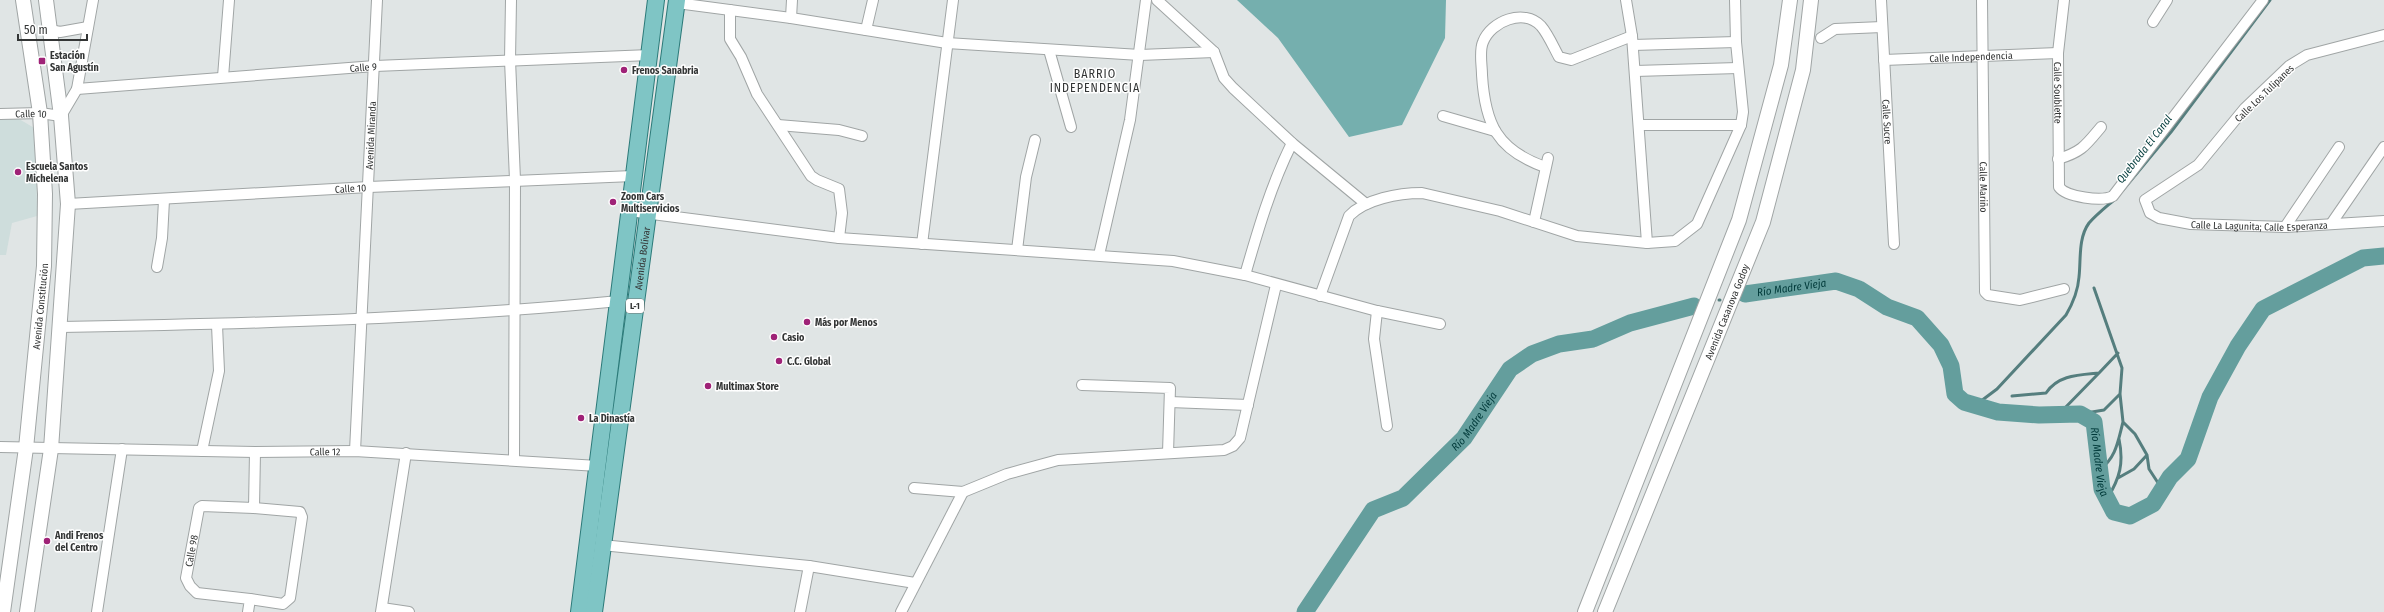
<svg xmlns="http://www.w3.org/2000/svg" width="2384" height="612" viewBox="0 0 2384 612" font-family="'Fira Sans Condensed',sans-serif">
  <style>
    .built { fill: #cedddc }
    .forest { fill: #75afae }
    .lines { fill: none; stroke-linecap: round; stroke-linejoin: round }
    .stream { stroke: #557e7e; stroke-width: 3 }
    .river { stroke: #649e9d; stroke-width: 17 }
    .street-casing { stroke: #a0a5a5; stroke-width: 12 }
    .secondary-casing { stroke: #a0a5a5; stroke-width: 16 }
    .primary-casing { stroke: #2c7a79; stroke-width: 18 }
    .street { stroke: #fff; stroke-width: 10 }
    .secondary { stroke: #fff; stroke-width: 14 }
    .primary { stroke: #7fc5c5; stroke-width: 16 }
    .poi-dot { fill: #9f2277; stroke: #fff; stroke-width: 1.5 }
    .labels { text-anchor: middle; stroke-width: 3; stroke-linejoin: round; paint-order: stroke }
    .shield { fill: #fff; stroke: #707272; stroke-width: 1 }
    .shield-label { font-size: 9px; font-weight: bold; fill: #333535 }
    .poi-label { font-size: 10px; font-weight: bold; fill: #333535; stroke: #fff; text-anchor: start }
    .street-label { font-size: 10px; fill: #333535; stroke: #fff }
    .water-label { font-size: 11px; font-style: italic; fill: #003a3a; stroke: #fff }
    .quarter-label { font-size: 12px; letter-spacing: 1px; fill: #333535; stroke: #fff }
  </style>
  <rect width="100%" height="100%" fill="#e0e5e5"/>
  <!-- built -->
  <path class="built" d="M0 119H19L36 129 37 216 12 223 6 255H0Z"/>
  <!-- forest -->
  <path class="forest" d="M1237 0H1446L1445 38 1402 125 1349 137 1278 38Z"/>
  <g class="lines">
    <!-- stream -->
    <path class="stream" d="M2123 190 2171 132 2270 0
      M2094 288 2122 368 2120 394 2123 422 2135 434 2147 455 2149 469 2162 489
      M1719 300H1720
      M2012 396 2046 393C2058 375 2078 375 2099 373L2118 353
      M1977 404 1997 389 2066 315C2073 303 2078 291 2079 277 2081 260 2078 238 2089 223 2096 215 2106 207 2114 200
      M2059 414 2099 373
      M2080 414 2104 410 2120 394
      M2100 469C2116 458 2118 441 2123 422
      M2118 478 2134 469 2147 455
      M2107 499C2120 478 2124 463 2119 439"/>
    <!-- river -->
    <g class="river">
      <path id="s1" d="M1745 294 1836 281 1859 289 1887 307 1917 318 1941 345 1951 366 1955 394 1964 402 1998 412 2039 415 2080 414 2094 422 2102 489 2114 512 2130 516 2153 504 2170 477 2188 459 2210 397 2238 346 2263 309 2363 258 2384 256"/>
      <path id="s2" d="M1305 612 1373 510 1403 498 1464 438 1510 369 1532 354 1559 344 1593 339 1630 323 1694 306"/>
    </g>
    <defs>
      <g id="street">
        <path d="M511 0 510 60 515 180 514 460"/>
        <path d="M1157 0 1214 52 1224 78 1233 88 1292 143 1366 204"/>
        <path d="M1626 0 1632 36 1647 243"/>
        <path id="s3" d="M1881 0 1894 244"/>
        <path id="s4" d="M1982 0 1985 292 1988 295 2020 300 2064 289"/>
        <path id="s5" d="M2064 0 2058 53 2059 187C2066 197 2102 202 2113 196L2263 0"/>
        <path d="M677 3 791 18 947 43 1140 55 1214 52"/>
        <path d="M730 10V39L741 57 757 94 811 176 817 180 839 189 842 213 839 238"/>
        <path d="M791 18 792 0"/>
        <path d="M2153 22 2167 0"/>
        <path d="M50 30 60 32 88 27"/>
        <path d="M866 30 873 0"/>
        <path id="s6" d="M2384 35 2307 55 2289 66 2245 108 2198 165 2145 200 2150 213 2159 218 2191 224 2285 227 2384 221"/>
        <path d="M1821 38 1835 29 1882 27"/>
        <path d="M1633 45 1736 42"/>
        <path d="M1049 50 1071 127"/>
        <path id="s7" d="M1884 60 2058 53"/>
        <path d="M1635 71 1738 68"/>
        <path d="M223 77 229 0"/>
        <path id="s8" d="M77 89 375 66 650 55"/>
        <path id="s9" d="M0 114 40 113 61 116 77 89 93 0"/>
        <path d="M1443 116 1495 131"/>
        <path d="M778 125 839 130 862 136"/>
        <path d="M1639 125H1741"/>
        <path d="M2058 159C2082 152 2086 145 2101 127"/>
        <path d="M1545 167C1497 150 1485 124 1482 75 1482 65 1479 51 1483 42 1491 21 1524 8 1541 26 1548 34 1554 48 1559 57L1571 60 1632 36"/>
        <path id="s10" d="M68 204 369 187 633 176"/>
        <path d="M629 211 839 238 1173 261 1245 275 1377 311 1440 324"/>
        <path d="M1534 222 1548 158"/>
        <path d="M2331 224 2384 147"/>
        <path d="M2285 227 2339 147"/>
        <path d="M922 244 953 0"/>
        <path d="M1017 250 1026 177 1035 140"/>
        <path d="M1099 255 1130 120 1146 0"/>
        <path d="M157 267 162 238 164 200"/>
        <path d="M1245 275C1258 230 1271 185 1292 143"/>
        <path d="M1320 296 1349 216C1365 199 1399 193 1422 193L1500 211 1577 236 1647 243 1675 241 1697 224 1741 125 1743 112 1736 42 1735 0"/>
        <path d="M1377 311 1374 339 1387 426"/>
        <path d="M61 327C247 324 433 319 619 301"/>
        <path d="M1082 385 1170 388 1168 453"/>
        <path d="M1170 402 1248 405"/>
        <path id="s11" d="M0 447 255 452 355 451 598 466"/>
        <path d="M202 451 219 371 217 325"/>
        <path id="s12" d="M355 451 377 0"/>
        <path d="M914 488 963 492 1007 474 1058 460 1224 450 1233 446 1240 438 1276 285"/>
        <path d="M602 545 809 566 915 583"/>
        <path d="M250 599 283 604 290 598 302 517 300 512 254 508"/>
        <path d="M382 608 409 612"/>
        <path d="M97 612 122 449"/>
        <path id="s13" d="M248 612 250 599 197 593 190 586 186 578 199 508 202 506 254 508 255 452"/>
        <path d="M381 612 406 453"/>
        <path d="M800 612 809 566"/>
        <path d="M901 612 963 492"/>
      </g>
      <g id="secondary">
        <path id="s14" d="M3 612 26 448 44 266 45 194 40 113 23 0"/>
        <path d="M27 612 51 449 68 204 61 116 46 0"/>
        <path d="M1585 612 1739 220 1781 65 1790 0"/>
        <path id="s15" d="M1605 612 1763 222 1803 70 1811 0"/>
      </g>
      <g id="primary">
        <path d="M579 612 656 0"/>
        <path id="s16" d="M594 612 677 0"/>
      </g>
    </defs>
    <!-- street casing -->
    <use href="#street" class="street-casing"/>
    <!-- secondary casing -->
    <use href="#secondary" class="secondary-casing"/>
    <!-- primary casing -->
    <use href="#primary" class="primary-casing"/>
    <!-- street -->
    <use href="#street" class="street"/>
    <!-- secondary -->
    <use href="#secondary" class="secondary"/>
    <!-- primary -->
    <use href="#primary" class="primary"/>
  </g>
  <!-- markers -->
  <g class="poi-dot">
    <rect x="38" y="57" width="8" height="8" rx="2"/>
    <circle cx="624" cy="70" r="4"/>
    <circle cx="18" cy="172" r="4"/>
    <circle cx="613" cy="202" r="4"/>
    <circle cx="807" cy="322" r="4"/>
    <circle cx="774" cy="337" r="4"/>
    <circle cx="779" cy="361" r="4"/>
    <circle cx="708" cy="386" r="4"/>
    <circle cx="581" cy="418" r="4"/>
    <circle cx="47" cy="541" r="4"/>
  </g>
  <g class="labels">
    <!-- shield labels -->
    <rect class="shield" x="626" y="299" width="18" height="14" rx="3"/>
    <g class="shield-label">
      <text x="635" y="309">L-1</text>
    </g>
    <!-- poi labels -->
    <g class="poi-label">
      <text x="50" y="59">Estación<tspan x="50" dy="12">San Agustín</tspan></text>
      <text x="632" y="74">Frenos Sanabria</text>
      <text x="26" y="170">Escuela Santos<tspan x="26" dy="12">Michelena</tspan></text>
      <text x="621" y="200">Zoom Cars<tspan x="621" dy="12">Multiservicios</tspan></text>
      <text x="815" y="326">Más por Menos</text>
      <text x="782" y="341">Casio</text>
      <text x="787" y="365">C.C. Global</text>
      <text x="716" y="390">Multimax Store</text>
      <text x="589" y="422">La Dinastía</text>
      <text x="55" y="539">Andi Frenos<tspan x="55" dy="12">del Centro</tspan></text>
    </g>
    <!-- street labels -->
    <g class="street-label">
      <text dy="4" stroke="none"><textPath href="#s7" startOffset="87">Calle Independencia</textPath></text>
      <text dy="4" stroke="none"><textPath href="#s8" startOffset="287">Calle 9</textPath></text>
      <text dy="4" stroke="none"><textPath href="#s5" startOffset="93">Calle Soublette</textPath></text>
      <text transform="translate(2264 93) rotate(-44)" y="4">Calle Los Tulipanes</text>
      <text dy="4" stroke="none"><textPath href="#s9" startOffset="31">Calle 10</textPath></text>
      <text dy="4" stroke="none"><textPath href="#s3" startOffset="122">Calle Sucre</textPath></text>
      <text dy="4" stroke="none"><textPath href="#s12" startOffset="316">Avenida Miranda</textPath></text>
      <text dy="4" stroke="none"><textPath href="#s4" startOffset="187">Calle Mariño</textPath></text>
      <text dy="4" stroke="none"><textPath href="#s10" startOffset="283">Calle 10</textPath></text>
      <text dy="4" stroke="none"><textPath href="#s6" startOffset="424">Calle La Lagunita; Calle Esperanza</textPath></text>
      <text dy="4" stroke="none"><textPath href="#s16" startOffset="357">Avenida Bolívar</textPath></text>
      <text dy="4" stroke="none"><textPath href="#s14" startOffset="308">Avenida Constitución</textPath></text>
      <text dy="4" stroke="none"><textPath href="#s15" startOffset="324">Avenida Casanova Godoy</textPath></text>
      <text dy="4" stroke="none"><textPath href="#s11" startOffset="325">Calle 12</textPath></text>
      <text dy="4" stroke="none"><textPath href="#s13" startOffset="113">Calle 98</textPath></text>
    </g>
    <!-- water labels -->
    <g class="water-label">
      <text transform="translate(2144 149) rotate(-52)" y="4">Quebrada El Canal</text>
      <text dy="4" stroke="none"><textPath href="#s1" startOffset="47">Río Madre Vieja</textPath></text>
      <text dy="4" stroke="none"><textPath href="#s2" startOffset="260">Río Madre Vieja</textPath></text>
      <text dy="4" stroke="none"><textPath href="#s1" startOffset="455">Río Madre Vieja</textPath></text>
    </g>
    <!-- quarter labels -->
    <g class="quarter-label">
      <text x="1095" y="78">BARRIO<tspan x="1095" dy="14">INDEPENDENCIA</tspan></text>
    </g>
  </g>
  <!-- scale -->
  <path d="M18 34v6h69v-6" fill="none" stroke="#333535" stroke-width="2"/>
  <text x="24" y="34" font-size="12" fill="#333535" stroke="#ffffff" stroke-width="3" paint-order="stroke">50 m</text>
</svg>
